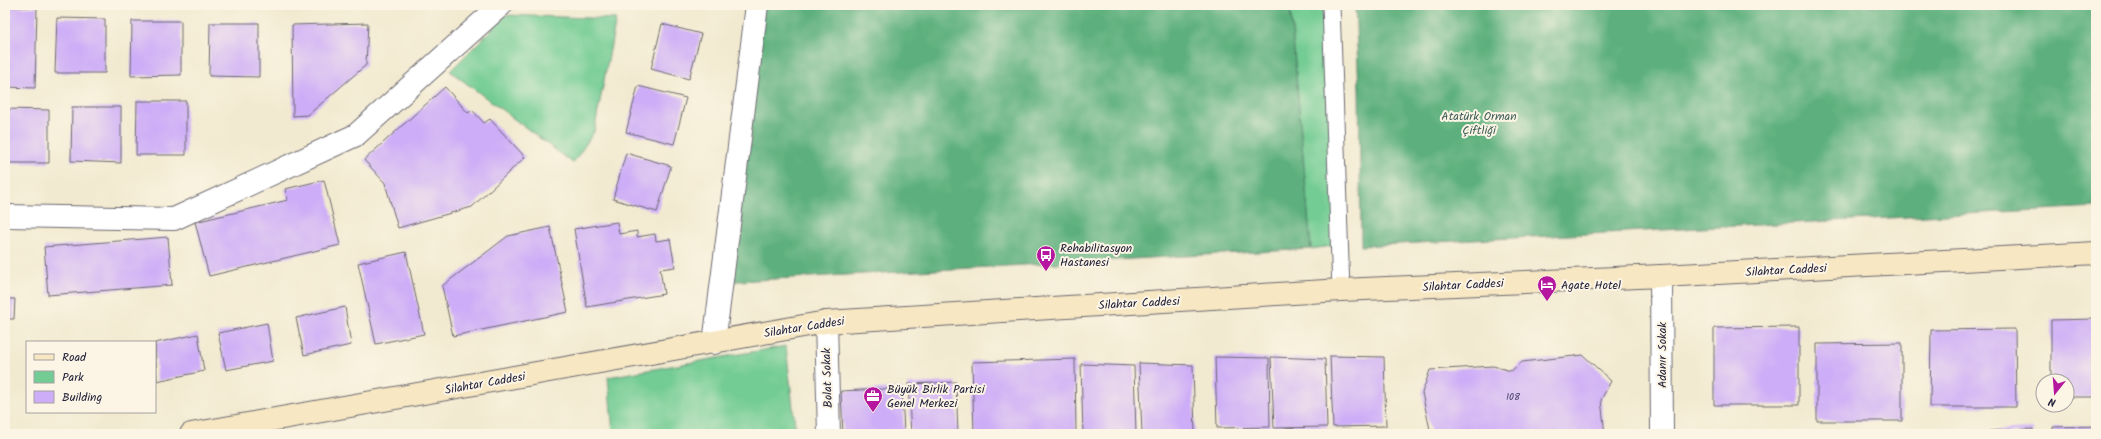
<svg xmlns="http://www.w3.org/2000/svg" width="2101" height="439" viewBox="0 0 2101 439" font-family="Kalam,sans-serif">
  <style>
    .green { fill: #72cc93; stroke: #4a7767 }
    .forest { fill: #5db07d; stroke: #40695c }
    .building { fill: #cdadf7 }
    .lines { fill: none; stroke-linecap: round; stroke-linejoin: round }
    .lane-casing { stroke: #6b686f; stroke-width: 19 }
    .street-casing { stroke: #6b686f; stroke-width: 24 }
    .secondary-casing { stroke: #6b686f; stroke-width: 24 }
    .lane { stroke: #fff; stroke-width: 17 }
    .street { stroke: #fff; stroke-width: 22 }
    .secondary { stroke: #f7e8c3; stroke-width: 22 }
    .labels { text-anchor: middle; stroke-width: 4; stroke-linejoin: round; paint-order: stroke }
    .number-label { font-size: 10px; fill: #4d456a }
    .park-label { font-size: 12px; fill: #3e5e5a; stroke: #fcf5e5 }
    .poi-label { font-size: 12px; fill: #22223b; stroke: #fcf5e5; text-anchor: start }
    .street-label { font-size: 12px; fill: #22223b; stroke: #fcf5e5 }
  </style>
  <rect width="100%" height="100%" fill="#fcf5e5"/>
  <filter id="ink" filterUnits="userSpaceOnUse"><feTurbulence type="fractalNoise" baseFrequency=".025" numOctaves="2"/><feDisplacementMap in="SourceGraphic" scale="8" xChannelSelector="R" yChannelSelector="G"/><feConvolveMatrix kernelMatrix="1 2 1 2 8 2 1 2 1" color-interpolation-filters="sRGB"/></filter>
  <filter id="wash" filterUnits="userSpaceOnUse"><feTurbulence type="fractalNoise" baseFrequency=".012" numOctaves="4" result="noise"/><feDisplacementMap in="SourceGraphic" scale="16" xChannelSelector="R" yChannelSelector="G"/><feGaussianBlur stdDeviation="0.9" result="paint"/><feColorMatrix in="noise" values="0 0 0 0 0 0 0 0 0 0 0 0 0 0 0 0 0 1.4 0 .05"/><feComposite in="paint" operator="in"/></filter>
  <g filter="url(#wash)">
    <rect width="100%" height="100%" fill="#f2ead0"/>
    <!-- green -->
    <path class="green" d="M1290 5H1331L1339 245 1311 249Z
      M506 15 616 19 594 132 573 163 450 71Z
      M786 346 796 434H613L608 377Z"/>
    <!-- forest -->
    <path class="forest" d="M757 5H1290L1311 249 721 282Z
      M1355 5H2096V207L1361 246 1359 89Z"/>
    <g id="blocks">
      <!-- building -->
      <path class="building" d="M5 7H37L35 88 5 87Z
        M57 18 105 19V73H55Z
        M132 21H181V75L131 76Z
        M210 23H259V77L209 76Z
        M368 23 366 65 308 115 293 116 292 25Z
        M662 24 701 34 689 79 651 69Z
        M638 86 686 98 674 144 626 132Z
        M445 87 468 113 472 110 484 123 490 119 525 157 472 207 398 228 385 183 364 160Z
        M137 101H186V155H136Z
        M72 107H121V163L71 161Z
        M5 109 49 110V163H5Z
        M626 153 671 166 657 212 613 199Z
        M324 180 340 245 209 276 195 222 288 200 285 189Z
        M617 222 619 234 637 231V237L655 234 656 241 670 239 675 267 660 269 664 294 587 307 574 229Z
        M550 227 568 312 453 336 442 286 508 236Z
        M168 237 172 285 48 295 44 247Z
        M406 252 424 334 376 344 358 263Z
        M5 299H15L14 319H5Z
        M345 307 351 345 304 355 296 318Z
        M2096 319V397H2067V381H2051V320Z
        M267 323 273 361 226 370 218 333Z
        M1799 327V405H1714V328Z
        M2015 329 2016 407H1930L1931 330Z
        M198 334 204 371 157 381 155 343Z
        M1902 343V421H1817V344Z
        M1583 355 1611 381 1601 400 1605 434H1431L1422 393 1430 370 1493 366 1511 371 1522 362Z
        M1330 356 1384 357 1386 426 1333 427Z
        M1215 357 1269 358 1270 427 1217 428Z
        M1271 357 1325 359 1327 427 1274 428Z
        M1075 359 1076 434H974L972 362Z
        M1139 363 1193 365 1195 433 1142 434Z
        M1081 364 1134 366 1136 434H1083Z
        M956 382 958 434H911L908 384Z
        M902 388 904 434H843L841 391Z
        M2096 426V434H2053V427Z
        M2033 429V434H1989V431Z"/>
    </g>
  </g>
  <g filter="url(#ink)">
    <use href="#blocks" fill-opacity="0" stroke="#6b686f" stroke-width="1"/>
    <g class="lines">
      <defs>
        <path id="lane" d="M1331 5 1341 290"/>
        <path id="street" d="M5 216 174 219 356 135 501 5
          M1661 276 1662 434
          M826 322 829 434
          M714 343 757 5"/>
        <path id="secondary" d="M191 434 826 322 1341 290 1661 276 2096 253"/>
      </defs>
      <!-- lane casing -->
      <use href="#lane" class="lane-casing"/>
      <!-- street casing -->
      <use href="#street" class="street-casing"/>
      <!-- secondary casing -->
      <use href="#secondary" class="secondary-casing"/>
      <!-- lane -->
      <use href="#lane" class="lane"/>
      <!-- street -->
      <use href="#street" class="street"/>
      <!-- secondary -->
      <use href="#secondary" class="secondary"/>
    </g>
  </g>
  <!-- icons -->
  <defs>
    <symbol id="bus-pin" viewBox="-11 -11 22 30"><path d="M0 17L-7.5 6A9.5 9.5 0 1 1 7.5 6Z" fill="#b5179e" stroke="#fcf5e5"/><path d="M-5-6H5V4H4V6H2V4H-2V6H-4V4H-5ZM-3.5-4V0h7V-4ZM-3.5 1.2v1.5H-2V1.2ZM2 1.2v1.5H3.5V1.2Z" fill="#fff"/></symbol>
    <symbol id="hotel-pin" viewBox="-11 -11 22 30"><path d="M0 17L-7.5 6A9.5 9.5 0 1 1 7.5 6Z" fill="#b5179e" stroke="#fcf5e5"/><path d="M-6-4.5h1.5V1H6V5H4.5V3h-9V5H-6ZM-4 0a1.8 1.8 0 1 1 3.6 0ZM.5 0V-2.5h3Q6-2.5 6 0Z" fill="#fff"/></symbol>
    <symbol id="office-pin" viewBox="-11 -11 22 30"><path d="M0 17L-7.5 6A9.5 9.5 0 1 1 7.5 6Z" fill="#b5179e" stroke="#fcf5e5"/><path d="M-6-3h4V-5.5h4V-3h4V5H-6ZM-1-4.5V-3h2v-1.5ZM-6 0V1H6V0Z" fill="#fff"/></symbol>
  </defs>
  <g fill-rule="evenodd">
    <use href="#bus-pin" x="1035" y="244" width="22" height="30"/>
    <use href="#hotel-pin" x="1536" y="274" width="22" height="30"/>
    <use href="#office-pin" x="862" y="385" width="22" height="30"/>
  </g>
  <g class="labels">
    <!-- number labels -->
    <g class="number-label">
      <text x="1513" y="400">108</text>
    </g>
    <!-- park labels -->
    <g class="park-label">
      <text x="1479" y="120">Atatürk Orman<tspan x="1479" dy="14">Çiftliği</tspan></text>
    </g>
    <!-- poi labels -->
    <g class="poi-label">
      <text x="1060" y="252">Rehabilitasyon<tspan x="1060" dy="14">Hastanesi</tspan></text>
      <text x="1561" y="289">Agate Hotel</text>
      <text x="887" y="393">Büyük Birlik Partisi<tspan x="887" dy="14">Genel Merkezi</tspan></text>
    </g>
    <!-- street labels -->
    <g class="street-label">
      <text transform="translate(1786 270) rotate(-3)" y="4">Silahtar Caddesi</text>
      <text transform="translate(1463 285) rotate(-3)" y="4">Silahtar Caddesi</text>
      <text transform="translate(1139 303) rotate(-3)" y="4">Silahtar Caddesi</text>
      <text transform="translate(804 327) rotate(-9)" y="4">Silahtar Caddesi</text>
      <text transform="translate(1662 355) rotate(-90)" y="4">Adanır Sokak</text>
      <text transform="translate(827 378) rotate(-92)" y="4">Bolat Sokak</text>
      <text transform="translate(485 383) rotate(-10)" y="4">Silahtar Caddesi</text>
    </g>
  </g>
  <!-- margin -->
  <rect width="2101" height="439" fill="none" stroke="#fcf5e5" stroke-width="20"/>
  <!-- legend -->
  <rect x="26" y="341" width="130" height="72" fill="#fcf5e5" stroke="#a5a1a1"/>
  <rect x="34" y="354" width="20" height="6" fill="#f7e8c3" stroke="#a5a1a1"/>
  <text x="62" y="361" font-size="12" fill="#22223b">Road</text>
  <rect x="34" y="371" width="20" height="12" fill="#72cc93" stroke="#a5a1a1"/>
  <text x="62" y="381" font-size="12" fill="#22223b">Park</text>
  <rect x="34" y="391" width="20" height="12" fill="#cdadf7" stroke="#a5a1a1"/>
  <text x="62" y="401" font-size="12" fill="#22223b">Building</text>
  <!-- north arrow -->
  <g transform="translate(2055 393) rotate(197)"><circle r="19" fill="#fcf5e5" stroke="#a5a1a1"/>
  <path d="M0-3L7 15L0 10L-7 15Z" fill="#b5179e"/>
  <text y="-6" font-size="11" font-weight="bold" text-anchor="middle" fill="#22223b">N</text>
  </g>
</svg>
